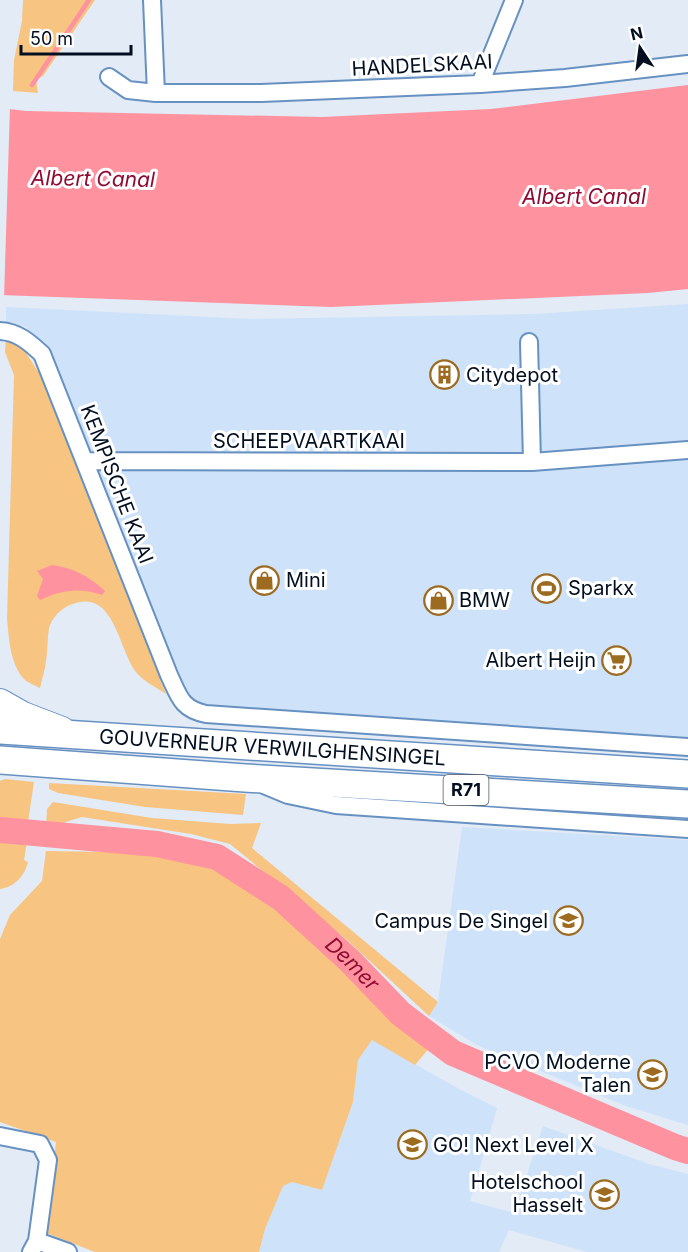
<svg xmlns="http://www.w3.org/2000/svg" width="688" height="1252" viewBox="0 0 688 1252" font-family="Inter,sans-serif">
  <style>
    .built { fill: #cee2f9 }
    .green { fill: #f7c481 }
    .water { fill: #fe929e }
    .pier { fill: #e2ebf6 }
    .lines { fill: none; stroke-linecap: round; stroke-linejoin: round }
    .stream { stroke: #fe929e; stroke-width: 4.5 }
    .river { stroke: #fe929e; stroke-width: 26 }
    .minor-casing { stroke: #6791c1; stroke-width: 20 }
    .primary-casing { stroke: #6791c1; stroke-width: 28 }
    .trunk-casing { stroke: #6791c1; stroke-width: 30 }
    .minor { stroke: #fff; stroke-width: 16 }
    .primary { stroke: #fff; stroke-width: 26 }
    .trunk { stroke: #fff; stroke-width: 27 }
    .labels { text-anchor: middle; stroke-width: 6; stroke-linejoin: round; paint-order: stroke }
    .shield { fill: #fff; stroke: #4e5764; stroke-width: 1.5 }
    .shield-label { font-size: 18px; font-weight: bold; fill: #020f21 }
    .street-label { font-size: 20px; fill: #020f21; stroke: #fff }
    .poi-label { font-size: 20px; fill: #020f21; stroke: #fff; text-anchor: start }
    .water-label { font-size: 21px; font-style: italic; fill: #900b33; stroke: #fff }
  </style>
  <rect width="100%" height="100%" fill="#e2ebf6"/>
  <!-- built -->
  <path class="built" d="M688 304V742L201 709 184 693 55 363 39 338 24 326 6 322V307L251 319 534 314Z
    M462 827 688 840V1125L626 1106 477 1045 429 1016 438 1002Z
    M372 1040 461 1090 497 1108 470 1201 514 1213 543 1126 649 1164 688 1174V1252H587L509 1230 499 1252H259L265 1229 283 1186 292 1182 322 1190 353 1102 358 1060Z"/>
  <!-- green -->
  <path class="green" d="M23 0H95L43 76 36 80 38 93 13 91 14 60 22 21Z
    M6 339 22 347 45 382 166 694C156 687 144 682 136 672 118 648 114 586 70 605 60 609 52 618 49 628 47 639 48 650 46 661 45 670 42 679 40 688 35 685 28 683 24 679 10 664 9 638 7 619L14 375 5 352Z
    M5 779 34 782 28 822 19 825 0 821V781Z
    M49 783 246 794 243 815 145 807 58 793 49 789Z
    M53 802 152 818 230 824 261 823 252 848 438 1002 429 1016 347 940 230 844 191 834 82 817 46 828 47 809Z
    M0 833 28 835 24 860 28 862C25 875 15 887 0 889Z
    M46 851 170 853 223 868 272 899 431 1046 415 1065 372 1040 358 1060 353 1102 322 1190 292 1182 283 1186 265 1229 259 1252H95L46 1233 56 1142 0 1122V939L10 915 42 881Z"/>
  <!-- water -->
  <path class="water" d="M688 85V289L648 293 331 307 0 295V108L26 111 322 117 491 109Z
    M52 565C73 568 89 576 105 591L102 595C79 587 61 590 40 600L37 596 43 579 37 571Z"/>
  <!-- pier -->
  <path class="pier" d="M0 105 10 106 4 298H0Z"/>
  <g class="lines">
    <!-- stream -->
    <path class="stream" d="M32 85 89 0"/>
    <!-- river -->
    <path class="river" id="s1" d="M0 830 157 844 217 857 281 898 350 961 401 1014 453 1053 675 1147 688 1151"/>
    <defs>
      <path id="minor" d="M152 0 156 93
        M109 77 128 90 156 93H261L480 84 565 78 688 64
        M480 84 514 0
        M0 331C18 332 29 342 42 354L169 675C179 696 181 709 206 714L688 747
        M529 342 532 462
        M85 461 532 462 688 450
        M264 785 288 795 336 805 688 829
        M0 1136 40 1144 48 1160 37 1241 31 1252
        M37 1241 68 1252"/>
      <path id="primary" d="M0 702 23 715 62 730"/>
      <g id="trunk">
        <path id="s2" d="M0 730 688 774"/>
        <path d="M0 760 245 778 688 804"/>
      </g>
    </defs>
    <!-- minor casing -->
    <use href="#minor" class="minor-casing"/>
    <!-- primary casing -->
    <use href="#primary" class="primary-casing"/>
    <!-- trunk casing -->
    <use href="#trunk" class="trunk-casing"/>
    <!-- minor -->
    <use href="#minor" class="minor"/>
    <!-- primary -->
    <use href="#primary" class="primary"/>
    <!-- trunk -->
    <use href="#trunk" class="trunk"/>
  </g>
  <!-- icons -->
  <defs>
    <symbol id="building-ring" viewBox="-11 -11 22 22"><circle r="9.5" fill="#fff" stroke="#9d6b1f" stroke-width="1.5"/><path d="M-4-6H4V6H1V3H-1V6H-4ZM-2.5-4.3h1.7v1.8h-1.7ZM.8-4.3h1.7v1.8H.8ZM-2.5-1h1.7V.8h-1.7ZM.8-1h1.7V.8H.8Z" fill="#9d6b1f"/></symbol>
    <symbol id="shop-ring" viewBox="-11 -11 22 22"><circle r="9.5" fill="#fff" stroke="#9d6b1f" stroke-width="1.5"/><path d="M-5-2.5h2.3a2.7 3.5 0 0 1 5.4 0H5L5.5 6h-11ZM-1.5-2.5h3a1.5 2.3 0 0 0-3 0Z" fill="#9d6b1f"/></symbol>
    <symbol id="stadium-ring" viewBox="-11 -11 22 22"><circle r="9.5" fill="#fff" stroke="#9d6b1f" stroke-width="1.5"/><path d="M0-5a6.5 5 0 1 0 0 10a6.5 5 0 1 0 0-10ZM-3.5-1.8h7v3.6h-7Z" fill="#9d6b1f"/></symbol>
    <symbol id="supermarket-ring" viewBox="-11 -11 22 22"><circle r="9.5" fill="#fff" stroke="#9d6b1f" stroke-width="1.5"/><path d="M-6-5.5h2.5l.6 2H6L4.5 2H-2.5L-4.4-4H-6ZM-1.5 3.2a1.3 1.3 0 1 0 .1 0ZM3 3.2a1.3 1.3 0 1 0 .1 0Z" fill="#9d6b1f"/></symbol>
    <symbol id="school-ring" viewBox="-11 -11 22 22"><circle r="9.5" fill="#fff" stroke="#9d6b1f" stroke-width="1.5"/><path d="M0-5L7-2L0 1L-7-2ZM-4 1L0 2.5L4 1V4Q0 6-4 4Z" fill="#9d6b1f"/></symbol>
  </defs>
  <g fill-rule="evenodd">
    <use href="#building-ring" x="428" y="358" width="33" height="33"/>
    <use href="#shop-ring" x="248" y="564" width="33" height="33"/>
    <use href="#stadium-ring" x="530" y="572" width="33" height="33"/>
    <use href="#shop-ring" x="422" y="584" width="33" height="33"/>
    <use href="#supermarket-ring" x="600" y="644" width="33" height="33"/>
    <use href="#school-ring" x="552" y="904" width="33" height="33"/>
    <use href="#school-ring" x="636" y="1058" width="33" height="33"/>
    <use href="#school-ring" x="396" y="1128" width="33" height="33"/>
    <use href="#school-ring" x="588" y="1178" width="33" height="33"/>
  </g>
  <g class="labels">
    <!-- shield labels -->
    <rect class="shield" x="443.5" y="775" width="45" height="30" rx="4.5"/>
    <g class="shield-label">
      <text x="466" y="796">R71</text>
    </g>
    <!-- street labels -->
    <g class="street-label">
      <text transform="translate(422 65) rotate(-3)" y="7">HANDELSKAAI</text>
      <text x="309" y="448">SCHEEPVAARTKAAI</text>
      <text transform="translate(117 484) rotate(69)" y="7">KEMPISCHE KAAI</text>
      <text dy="7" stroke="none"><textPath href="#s2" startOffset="273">GOUVERNEUR VERWILGHENSINGEL</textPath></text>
    </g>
    <!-- poi labels -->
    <g class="poi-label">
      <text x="466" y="382">Citydepot</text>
      <text x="286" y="587">Mini</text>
      <text x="568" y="595">Sparkx</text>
      <text x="459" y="607">BMW</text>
      <text x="596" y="667" text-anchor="end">Albert Heijn</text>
      <text x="548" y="928" text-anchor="end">Campus De Singel</text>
      <text x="631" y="1069" text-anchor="end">PCVO Moderne<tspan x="631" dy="23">Talen</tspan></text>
      <text x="433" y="1152">GO! Next Level X</text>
      <text x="583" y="1189" text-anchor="end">Hotelschool<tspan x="583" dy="23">Hasselt</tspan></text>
    </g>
    <!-- water labels -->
    <g class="water-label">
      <text transform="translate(93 179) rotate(1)" y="7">Albert Canal</text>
      <text x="584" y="204">Albert Canal</text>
      <text dy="7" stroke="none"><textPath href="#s1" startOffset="392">Demer</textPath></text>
    </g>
  </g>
  <!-- north arrow -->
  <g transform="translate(640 48) rotate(347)" stroke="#ffffff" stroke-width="4.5" paint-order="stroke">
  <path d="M0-4.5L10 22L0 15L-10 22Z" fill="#020f21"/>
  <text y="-9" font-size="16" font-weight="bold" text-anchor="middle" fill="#020f21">N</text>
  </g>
  <!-- scale -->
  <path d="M21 45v9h110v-9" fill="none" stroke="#020f21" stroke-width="3"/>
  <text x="30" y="45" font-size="18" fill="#020f21" stroke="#ffffff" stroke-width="4.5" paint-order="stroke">50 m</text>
</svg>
